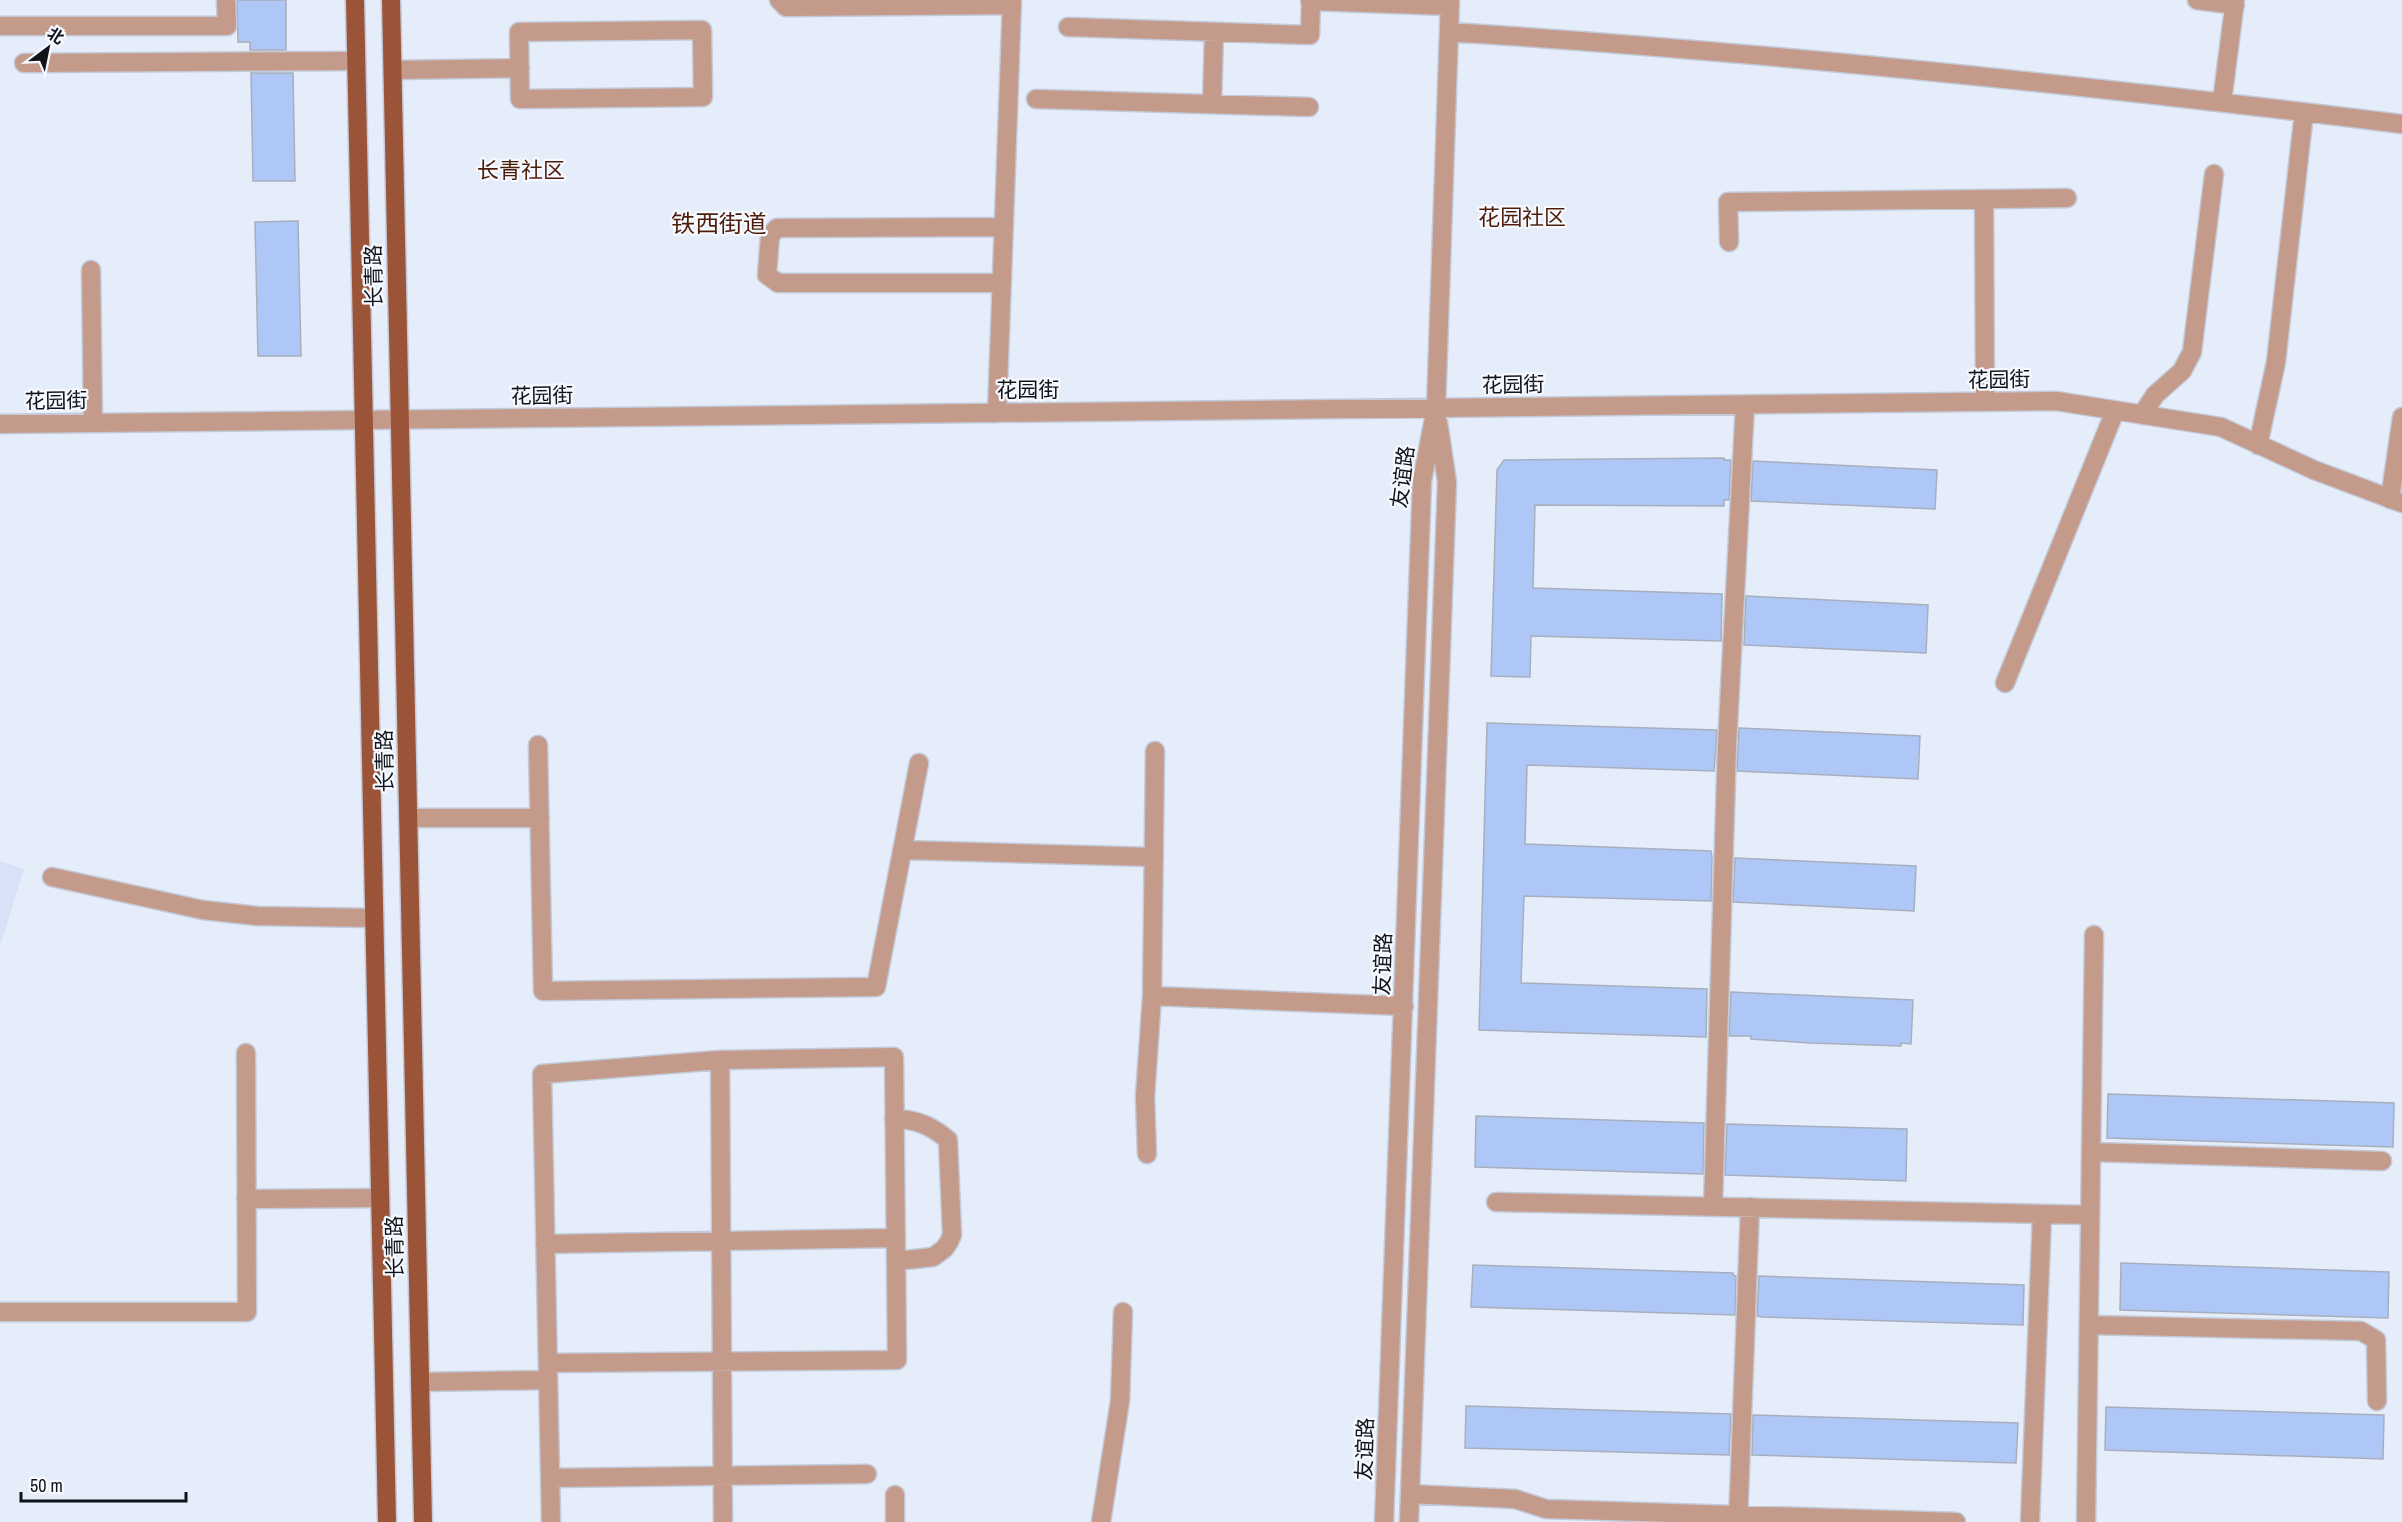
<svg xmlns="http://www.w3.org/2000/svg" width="2402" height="1522" viewBox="0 0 2402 1522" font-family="'Archivo Narrow','Noto Sans SC',sans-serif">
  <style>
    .built { fill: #d7e2f7 }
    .building { fill: #aec7f7; stroke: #a8afbc; stroke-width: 1.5 }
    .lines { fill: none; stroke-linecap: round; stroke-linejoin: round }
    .minor-casing { stroke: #c3c9d6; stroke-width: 21 }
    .major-casing { stroke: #c3c9d6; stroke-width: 21 }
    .minor { stroke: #c49a8b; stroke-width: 18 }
    .major { stroke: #9c5439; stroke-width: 18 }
    .labels { text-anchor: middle; stroke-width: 4.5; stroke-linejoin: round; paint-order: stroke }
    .street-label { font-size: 21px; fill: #101317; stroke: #f6f9ff }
    .neighbourhood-label { font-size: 22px; fill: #4e1d09; stroke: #f6f9ff }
    .quarter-label { font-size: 24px; fill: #4e1d09; stroke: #f6f9ff }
  </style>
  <rect width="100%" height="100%" fill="#e5ecfa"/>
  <!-- built -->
  <path class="built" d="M0 861 24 869 0 946Z"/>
  <!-- building -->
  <path class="building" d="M237 0H286V50H250V42H238Z
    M251 73H293L295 181H253Z
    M298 221 301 356H258L255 222Z
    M1724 458V460H1731L1729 500H1724V506L1535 505 1533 588 1722 594 1721 641 1531 636 1530 677 1491 676 1497 470 1504 460Z
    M1753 461 1937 470 1935 509 1751 501Z
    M1746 596 1928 605 1926 653 1744 645Z
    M1487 723 1717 730 1714 771 1527 765 1525 844 1711 851 1712 857 1711 901 1524 896 1521 983 1707 989 1706 1037 1479 1030Z
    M1739 728 1920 736 1918 779 1737 771Z
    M1735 858 1916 866 1914 911 1733 902Z
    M1731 992 1913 1000 1911 1044 1901 1043V1046L1810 1043 1751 1039V1036H1729Z
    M2108 1094 2394 1103 2393 1147 2107 1138Z
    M1476 1116 1704 1123 1703 1174 1475 1167Z
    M1727 1124 1907 1129 1906 1181 1725 1175Z
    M2121 1263 2389 1272 2388 1318 2120 1310Z
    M1473 1265 1733 1273V1275L1736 1276 1735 1315 1471 1307Z
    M1759 1276 2024 1285 2023 1325 1762 1317 1757 1316Z
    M1466 1406 1731 1414 1729 1455 1465 1448Z
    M2106 1407 2384 1415 2383 1459 2105 1450Z
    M1753 1415 2018 1423 2016 1463 1752 1455Z"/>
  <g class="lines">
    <defs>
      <path id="minor" d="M779 0 786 7 1012 5
        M2197 0 2235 5
        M1310 1 1450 6
        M0 26H227L226 0
        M1068 27 1310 35 1311 0
        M702 30 703 97 520 99 519 32Z
        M1449 32C1768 52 2085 85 2402 124
        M24 63 356 61
        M393 70 520 68
        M1036 99 1309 107
        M2222 102 2235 0
        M1212 104 1214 32
        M1984 199 1985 402
        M1729 242 1728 202 2067 198
        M91 270 93 423
        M1002 283H778L767 275 770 236 777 228 1004 227
        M997 413 1012 0
        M2142 415 2155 395 2182 371 2192 352 2214 174
        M0 424 2056 401 2221 427 2314 470 2402 503
        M2258 445 2276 362 2304 112
        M2390 499 2402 417
        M2005 683 2115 411
        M538 745 543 991 876 987 919 763
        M408 818H540
        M902 850 1154 857
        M52 877 203 910 257 916 374 918
        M1152 996 1404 1006
        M720 1060 723 1522
        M894 1119C916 1119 932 1126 948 1140L952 1235 949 1242 944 1249 933 1257 896 1261
        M2091 1152 2382 1161
        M1147 1154 1145 1097 1152 996 1155 751
        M246 1199 380 1198
        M1496 1202 2090 1215
        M1713 1206 1727 745 1745 405
        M545 1244 896 1238
        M0 1312H247L246 1053
        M2089 1325 2361 1331 2376 1340 2377 1401
        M548 1363 897 1360 894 1057 720 1060 542 1074 551 1522
        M420 1382 548 1380
        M550 1478 867 1474
        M1410 1494 1515 1499 1546 1509 1956 1522
        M895 1495V1522
        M1101 1522 1120 1401 1123 1312
        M1384 1522 1422 481 1436 408 1450 0
        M1409 1522 1447 482 1438 422
        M1738 1522 1750 1207
        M2030 1522 2042 1214
        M2086 1522 2094 935"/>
      <path id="major" d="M355 0 387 1522
        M391 0 423 1522"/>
    </defs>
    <!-- minor casing -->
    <use href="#minor" class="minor-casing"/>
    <!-- major casing -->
    <use href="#major" class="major-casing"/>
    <!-- minor -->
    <use href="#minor" class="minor"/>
    <!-- major -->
    <use href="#major" class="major"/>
  </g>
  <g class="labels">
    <!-- street labels -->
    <g class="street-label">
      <text transform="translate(374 276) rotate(-91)" y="7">长青路</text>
      <text transform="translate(1999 380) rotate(-1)" y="7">花园街</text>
      <text transform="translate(1513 385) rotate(-1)" y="7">花园街</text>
      <text x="1028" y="397">花园街</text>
      <text transform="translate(542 396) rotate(-1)" y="7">花园街</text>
      <text transform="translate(56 401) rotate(-1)" y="7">花园街</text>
      <text transform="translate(1403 477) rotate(-83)" y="7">友谊路</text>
      <text transform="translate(385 761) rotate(-91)" y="7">长青路</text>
      <text transform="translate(1383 964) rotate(-88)" y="7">友谊路</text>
      <text transform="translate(395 1247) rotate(-91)" y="7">长青路</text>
      <text transform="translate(1365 1449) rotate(-88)" y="7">友谊路</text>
    </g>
    <!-- neighbourhood labels -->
    <g class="neighbourhood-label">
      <text x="521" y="178">长青社区</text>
      <text x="1522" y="225">花园社区</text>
    </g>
    <!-- quarter labels -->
    <g class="quarter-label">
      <text x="719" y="232">铁西街道</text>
    </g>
  </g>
  <!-- north arrow -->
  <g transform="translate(48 48) rotate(32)" stroke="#f6f9ff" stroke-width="4.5" paint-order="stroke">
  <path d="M0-4.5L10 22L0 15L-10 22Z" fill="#101317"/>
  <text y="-9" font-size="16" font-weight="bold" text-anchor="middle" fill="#101317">北</text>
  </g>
  <!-- scale -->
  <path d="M21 1492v9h165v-9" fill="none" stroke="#101317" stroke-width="3"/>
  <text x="30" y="1492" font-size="18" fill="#101317" stroke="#f6f9ff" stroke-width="4.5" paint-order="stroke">50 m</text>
</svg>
